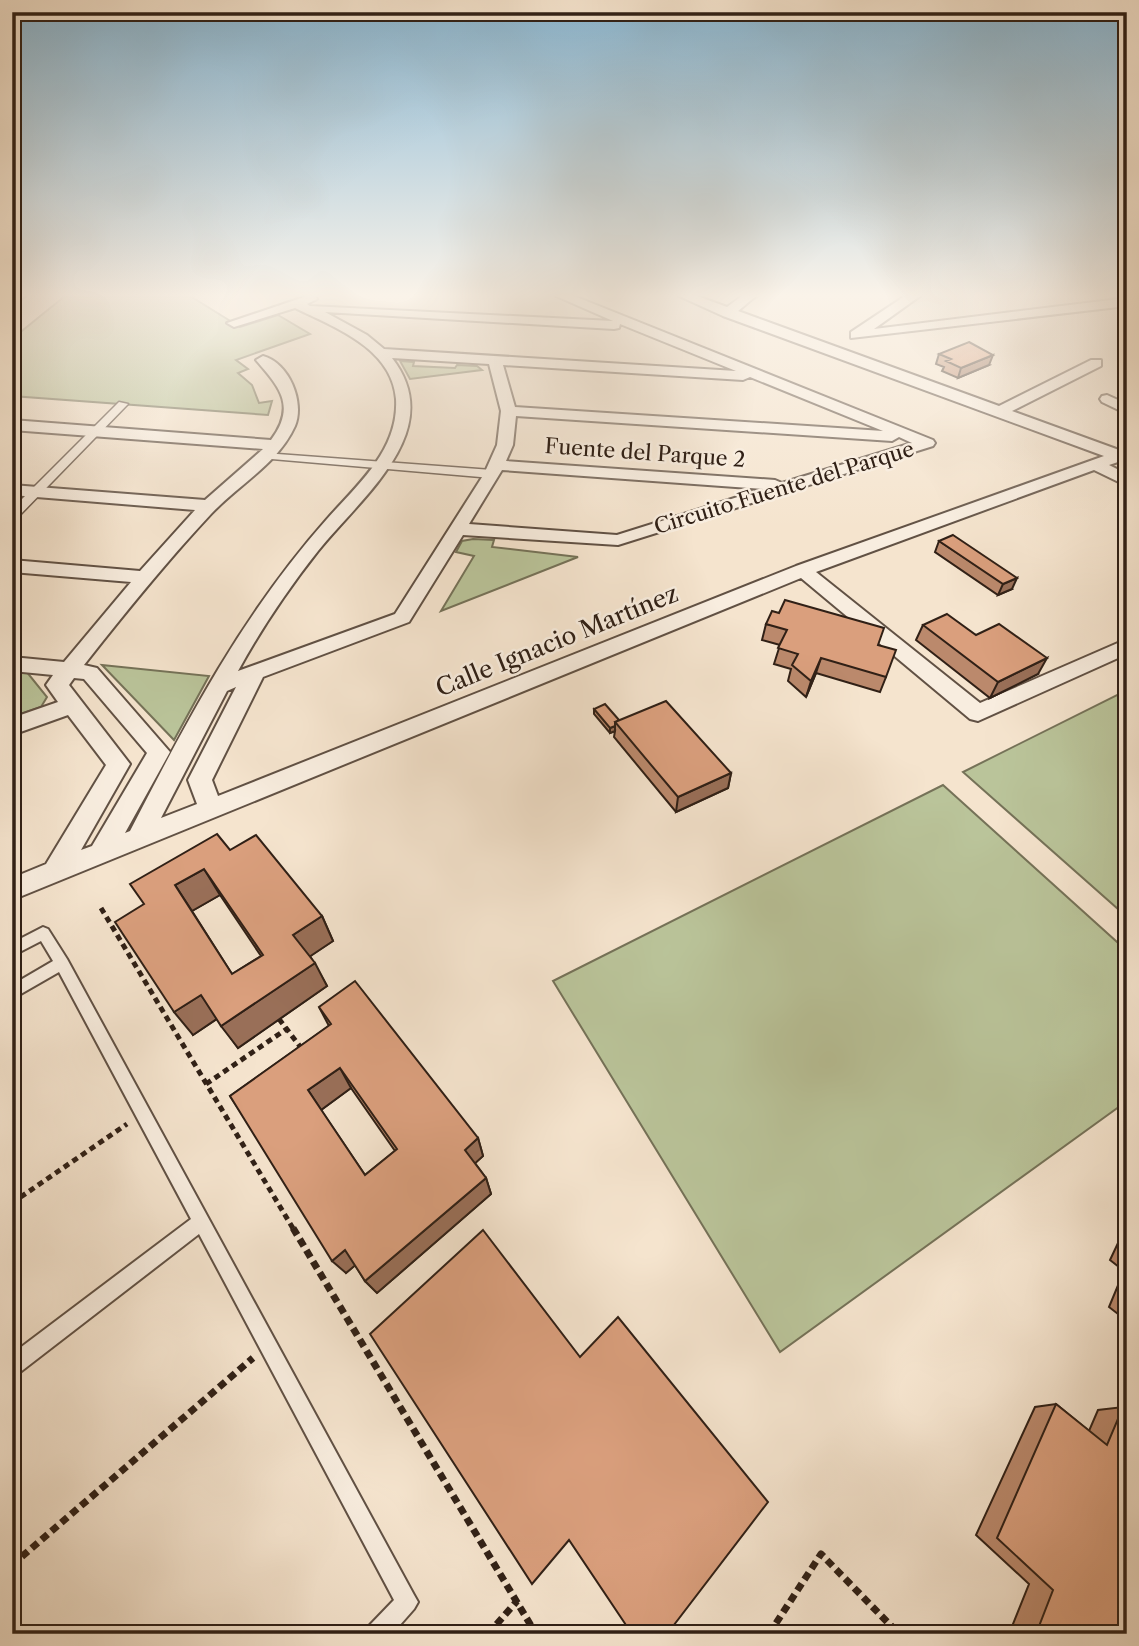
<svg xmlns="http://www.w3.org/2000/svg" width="1139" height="1646" viewBox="0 0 1139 1646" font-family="'Libre Caslon Text',serif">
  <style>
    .green { fill: #bac49a; stroke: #757258; stroke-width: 2 }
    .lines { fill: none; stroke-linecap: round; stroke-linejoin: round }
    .service-casing { stroke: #615144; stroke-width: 4 }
    .pedestrian-casing { stroke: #615144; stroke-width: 3 }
    .minor-casing { stroke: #615144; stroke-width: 4 }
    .path-far1 { stroke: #302016; stroke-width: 5; stroke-dasharray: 6 4.5; stroke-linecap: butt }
    .path { stroke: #302016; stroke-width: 7; stroke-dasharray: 8 5; stroke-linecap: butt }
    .service { fill: #f8eddf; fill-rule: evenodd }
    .pedestrian { fill: #f8eddf; fill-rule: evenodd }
    .minor { fill: #f8eddf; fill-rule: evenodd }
    .wall { fill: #bb896c; stroke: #302016; stroke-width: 2; fill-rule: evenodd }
    .shaded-wall { fill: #996f58; stroke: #302016; stroke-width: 2 }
    .building { fill: #da9f7d; stroke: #302016; stroke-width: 2; fill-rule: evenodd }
    .labels { text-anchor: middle; stroke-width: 5; stroke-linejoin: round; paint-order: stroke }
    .far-street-label { font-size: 21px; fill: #302016; stroke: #f8eddf }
    .street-label { font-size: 24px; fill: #302016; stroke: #f8eddf }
  </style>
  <rect width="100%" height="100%" fill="#f5e4ce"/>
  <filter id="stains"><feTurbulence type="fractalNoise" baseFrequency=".00286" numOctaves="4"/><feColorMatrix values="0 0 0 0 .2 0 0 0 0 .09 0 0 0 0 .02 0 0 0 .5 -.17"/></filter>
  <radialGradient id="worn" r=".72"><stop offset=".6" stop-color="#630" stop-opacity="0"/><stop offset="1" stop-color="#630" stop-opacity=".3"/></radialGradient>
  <!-- green -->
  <path class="green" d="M65 296H190L240 327 278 315 310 334 236 360 248 369 238 373 252 385 259 403 272 401 268 415 12 396V339Z
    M400 361 414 362 413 366 455 368 457 365 477 366 482 370 410 379Z
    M473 539 494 540 492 547 578 557 441 611 474 556 456 552 462 541Z
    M102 665 209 676 174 740Z
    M12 669 26 671 47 697 41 707 12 717Z
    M1127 690V917L963 772Z
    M943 785 1127 951V1101L780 1352 553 981Z"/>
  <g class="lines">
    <defs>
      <path id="service" d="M43 927 48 929 67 959 414 1595 418 1602 414 1609 392 1634H366L369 1626 394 1600 199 1234 19 1373 12 1375V1354L191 1219 59 972 12 999V985L53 961 41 941 12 956V943Z"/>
      <path id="pedestrian" d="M119 402 128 404 16 519 12 520V509Z
        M264 453 492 470 498 474 492 478 260 458V454Z"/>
      <path id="minor" d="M12 296H25L12 305Z
        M307 296H315L317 299 307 304 310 306 613 321 556 296H574L933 440 935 443 933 446 618 545 463 535 409 622 263 677 212 780 218 796 796 566 1104 456 723 316 679 296H697L727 307 742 296H756L738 311 999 406 1091 360H1101V366L1012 411 1119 450 1127 448V459L1109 465 1127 474V486L1094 470 816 572 980 703 1127 639V654L978 721 970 719 801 578 12 900V878L46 864 106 765 68 715 12 735V718L58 702 46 685 53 675 12 671V657L64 662 131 582 12 572V560L140 571 195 510 12 495V485L205 500 263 449 12 430V420L271 440C297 405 279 387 256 360L263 356C289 363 305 402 295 426 278 464 238 485 211 514 166 562 125 613 84 665L97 668 170 752 125 833 130 831C188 719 242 615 327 519 357 485 399 450 396 399 392 348 334 327 295 308L234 327 227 323ZM325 312 614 329 619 328 620 324 736 371 384 349 367 335ZM392 358 489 364 501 411 497 445 484 474 395 614 238 671C261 629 288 589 318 551 360 498 449 431 392 358ZM503 365 743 380 750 377 883 431 515 407ZM516 416 892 441 899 437 912 443 782 483 775 480 506 461 513 445ZM502 470 763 489 617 535 469 524ZM74 678 84 679 147 753 92 846 81 850 130 764 69 685ZM236 687 188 780 197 804 161 818 227 691Z
        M905 296H920L874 329 1127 298V306L851 338V332Z
        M1107 395 1127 404V414L1102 402 1100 399 1102 396Z"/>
    </defs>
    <!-- service casing -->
    <use href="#service" class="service-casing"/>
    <!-- pedestrian casing -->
    <use href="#pedestrian" class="pedestrian-casing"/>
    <!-- minor casing -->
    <use href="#minor" class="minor-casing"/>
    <!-- path-far1 -->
    <path class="path-far1" d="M101 908 294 1230
      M279 1019 302 1049
      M206 1084 288 1028
      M12 1203 127 1124"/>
    <!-- path -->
    <path class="path" d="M293 1228 536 1634
      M12 1565 253 1358
      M488 1634 517 1601
      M769 1634 821 1554 899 1634"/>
    <!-- service -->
    <use href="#service" class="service"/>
    <!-- pedestrian -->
    <use href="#pedestrian" class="pedestrian"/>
    <!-- minor -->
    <use href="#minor" class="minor"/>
  </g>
  <!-- wall -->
  <path class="wall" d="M939 354 989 365 958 378 942 371 944 367 936 364Z
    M939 541 1012 589 998 595 935 552Z
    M766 624 878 645 886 677 880 692 816 673 806 697 788 681 791 669 774 664 780 645 762 640Z
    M923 625 976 635 1038 674 990 698 916 640Z
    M594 709 731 773 728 788 676 812 614 737 615 731 610 733 594 714Z
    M230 850 322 916 333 941 310 956 327 986 238 1048 217 1019 193 1035 144 904ZM220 895 261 956 232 974 192 911Z
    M319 1007 478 1138 483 1156 475 1163 486 1178 491 1194 377 1293 365 1281 355 1265 346 1273 230 1096 329 1026ZM351 1088 395 1151 365 1175 321 1110Z
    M1127 1224V1321L1109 1307 1124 1271 1110 1260Z
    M1056 1404 1089 1431 1098 1410 1123 1407 1127 1634H1009L1029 1584 976 1535 1035 1407Z"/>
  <!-- shaded-wall -->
  <path class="shaded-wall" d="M993 355 989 365 958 378 961 368Z
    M1017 578 1012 589 998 595 1003 584Z
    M821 658 816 673 806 697 811 681Z
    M1047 658 1038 674 990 698 998 682Z
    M615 726V731L610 733V728Z
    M731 773 728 788 676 812 678 797Z
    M204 869 220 895 192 911 175 885Z
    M322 916 333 941 306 959 293 935Z
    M315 963 327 986 238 1048 221 1026Z
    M201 995 218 1018 193 1035 174 1012Z
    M340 1068 351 1088 321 1110 308 1090Z
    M478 1138 483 1156 470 1168 465 1150Z
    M486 1178 491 1194 377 1293 365 1281Z
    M345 1250 358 1263 346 1273 332 1261Z"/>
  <!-- building -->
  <path class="building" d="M969 342 993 355 961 368 946 361 951 359 939 354Z
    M953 535 1017 578 1003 584 939 541Z
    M785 600 884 628 878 645 896 650 886 677 821 658 811 681 792 665 798 654 778 648 787 630 766 624 772 611 779 613Z
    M947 614 976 635 999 624 1047 658 998 682 923 625Z
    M666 701 731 773 678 797 615 722Z
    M605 704 619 720 615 722V726L610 728 594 709Z
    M217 834 230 850 256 835 322 916 293 935 315 963 221 1026 201 995 174 1012 115 922 144 904 130 884ZM204 869 263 955 232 974 175 885Z
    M355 981 478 1138 465 1150 486 1178 365 1281 345 1250 332 1261 230 1096 331 1024 319 1007ZM340 1068 397 1149 365 1175 308 1090Z
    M483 1230 580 1357 618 1317 768 1502 667 1634H632L569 1540 532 1584 370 1334Z
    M1056 1404 1107 1445 1123 1407 1127 1410V1634H1036L1053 1590 997 1538Z"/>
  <!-- sky -->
  <linearGradient id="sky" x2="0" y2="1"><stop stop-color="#89b8d5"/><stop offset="0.56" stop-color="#faf3e9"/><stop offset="1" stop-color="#faf3e9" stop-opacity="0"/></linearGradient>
  <rect width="1139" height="527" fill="url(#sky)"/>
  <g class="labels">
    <!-- far-street labels -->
    <g class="far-street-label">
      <text transform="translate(645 453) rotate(4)" y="7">Fuente del Parque 2</text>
      <text transform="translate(784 488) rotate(-17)" y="7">Circuito Fuente del Parque</text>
    </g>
    <!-- street labels -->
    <g class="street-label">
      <text transform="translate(557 641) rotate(-22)" y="8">Calle Ignacio Martínez</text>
    </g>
  </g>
  <!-- margin -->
  <rect width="1139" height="1646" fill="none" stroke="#f5e4ce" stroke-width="42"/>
  <rect x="14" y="14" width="1111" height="1618" fill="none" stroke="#302016" stroke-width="3.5"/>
  <rect x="21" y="21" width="1097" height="1604" fill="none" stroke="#302016" stroke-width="2"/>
  <rect width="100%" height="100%" filter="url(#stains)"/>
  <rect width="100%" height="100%" fill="url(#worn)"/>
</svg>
